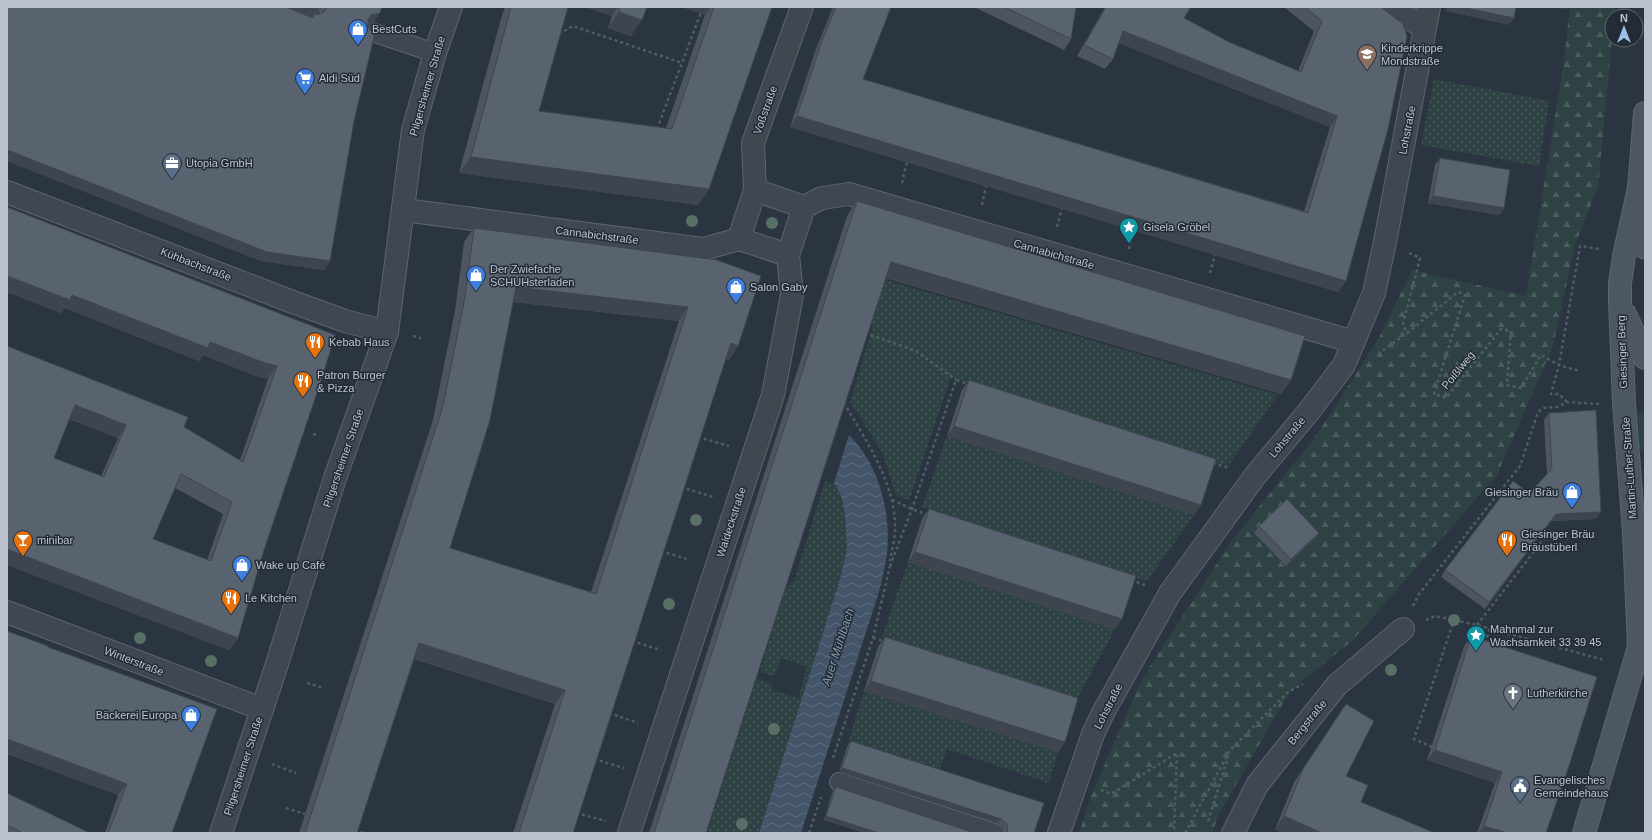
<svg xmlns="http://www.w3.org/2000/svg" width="1652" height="840" viewBox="0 0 1652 840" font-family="Helvetica,sans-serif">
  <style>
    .grass { fill: #2e4243 }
    .forest { fill: url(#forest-firs) }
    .park { fill: url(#park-dots) }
    .water { fill: url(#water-waves) }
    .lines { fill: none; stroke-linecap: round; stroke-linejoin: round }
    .service-casing { stroke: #5d656e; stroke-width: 20 }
    .minor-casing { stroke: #5d656e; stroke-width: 24 }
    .tertiary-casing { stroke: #5d656e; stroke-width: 24 }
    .secondary-casing { stroke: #5d656e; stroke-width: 24 }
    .path { stroke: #4d5e61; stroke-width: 2.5; stroke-dasharray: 3 3; stroke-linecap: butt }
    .service { stroke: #3f4751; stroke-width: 18 }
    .minor { stroke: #3f4751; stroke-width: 22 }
    .tertiary { stroke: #3f4751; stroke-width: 22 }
    .secondary { stroke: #4d5663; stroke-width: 22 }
    .tree { fill: #586f66 }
    .wall { fill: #4d5560; fill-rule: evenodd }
    .shaded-wall { fill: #3e454e }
    .building { fill: #596370; stroke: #3e454e; fill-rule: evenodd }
    .labels { text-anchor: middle; stroke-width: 3; stroke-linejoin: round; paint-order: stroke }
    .poi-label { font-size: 11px; fill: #bcc2cb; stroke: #232c36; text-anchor: start }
    .street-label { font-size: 11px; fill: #bcc2cb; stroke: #232c36 }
    .water-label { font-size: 12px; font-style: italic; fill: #8698ae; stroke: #232c36 }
  </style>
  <defs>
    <pattern id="forest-firs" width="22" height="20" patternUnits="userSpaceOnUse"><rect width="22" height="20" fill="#2e4243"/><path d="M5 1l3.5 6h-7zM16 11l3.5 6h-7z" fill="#4a5c5d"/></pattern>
    <pattern id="park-dots" width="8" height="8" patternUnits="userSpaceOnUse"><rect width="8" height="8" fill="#2e4243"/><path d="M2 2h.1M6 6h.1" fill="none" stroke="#4a5c5d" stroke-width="1.8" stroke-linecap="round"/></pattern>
    <pattern id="water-waves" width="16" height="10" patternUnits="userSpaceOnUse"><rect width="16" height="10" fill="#445569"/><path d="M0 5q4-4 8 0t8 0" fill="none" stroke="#5d6c7d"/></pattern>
  </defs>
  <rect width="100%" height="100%" fill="#2b3541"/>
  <!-- grass -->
  <path class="grass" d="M1643 412 1645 414V451H1643L1639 447 1638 414Z"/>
  <!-- forest -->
  <path class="forest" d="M1570 7H1616L1615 16H1612V40L1598 187 1575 245 1553 346 1497 475 1353 640 1291 690 1220 812 1212 833H1079L1091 796 1142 679 1230 543 1316 436 1379 338 1412 270 1526 296 1563 67Z"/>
  <!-- park -->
  <path class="park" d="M1434 79 1549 101 1539 166 1421 145Z
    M882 279 1278 395 1228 466 951 377 909 500 896 496 882 452 850 402 873 326 867 323Z
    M947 436 1194 515 1147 581 922 507Z
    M825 482 834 483 842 498 845 517 847 549 840 579 759 833H707L757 679 773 684 771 690 798 698 807 667 781 658 774 676 760 672 786 587 794 581Z
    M908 562 1115 629 1077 699 882 637Z
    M864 691 1058 752 1049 783 947 749 940 769 849 740Z"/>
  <!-- water -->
  <path class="water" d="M849 435C879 464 891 512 887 553 885 567 882 581 878 595L801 833H759L840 579 847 549 845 517 842 498 834 483Z"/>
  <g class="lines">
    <defs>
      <path id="service" d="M292 7 311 13
        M372 32 435 53
        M839 782 995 833"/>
      <path id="minor" d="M1390 7 1425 28
        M755 190 804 207 822 198 849 194 1354 342
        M7 192 290 301 345 321 387 332
        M404 210 703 249 739 239 788 255
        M739 239 755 190 753 143 802 7
        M7 612 262 709
        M629 833 773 395 792 295 788 255 804 207
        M1059 833 1093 734 1104 711 1170 593 1255 476 1310 410 1344 365 1374 293 1385 242 1429 7
        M1233 833 1257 785 1337 685 1403 629"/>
      <path id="tertiary" d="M221 833 277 664 335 478 387 332 413 130 435 53 451 7"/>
      <path id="secondary" d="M1641 210 1645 248
        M1625 314 1645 358
        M1639 647 1634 532 1624 403 1620 302V283L1624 256 1639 188 1645 113
        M1584 833 1639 647 1645 636"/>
    </defs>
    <!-- service casing -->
    <use href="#service" class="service-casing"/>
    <!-- minor casing -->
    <use href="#minor" class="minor-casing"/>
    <!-- tertiary casing -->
    <use href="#tertiary" class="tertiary-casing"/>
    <!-- secondary casing -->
    <use href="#secondary" class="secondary-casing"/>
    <!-- path -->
    <path class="path" d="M559 34 573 26 682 63
      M657 129 703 7
      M902 183 907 162
      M982 205 986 186
      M1057 227 1062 208
      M1129 249 1133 230
      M1409 253 1420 258 1403 324 1407 333 1458 292 1465 295 1434 394 1446 398 1501 329 1511 331 1507 385 1521 388 1541 355 1559 365 1579 371
      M1210 273 1215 255
      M865 333 916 351 956 380
      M413 336 421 338
      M1378 354 1407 333
      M1567 402 1559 394H1551L1559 365 1580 246 1599 249
      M844 403C865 439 894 481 895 524 896 536 892 549 890 561
      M313 434 317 435
      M698 437 729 446
      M1213 463 1229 468
      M681 487 713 497
      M892 500 912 509 928 515
      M661 551 690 560
      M890 566 912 509 956 380 968 384
      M1131 580 1145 585
      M1413 606 1419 594 1520 466 1538 412 1544 408 1557 407 1567 402 1599 404
      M1426 620 1435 616 1477 625 1604 660
      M1477 625 1550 531 1568 539
      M873 638 886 642
      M632 641 661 650
      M1485 643 1490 628
      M307 683 323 688
      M609 713 638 723
      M1432 747 1414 739 1454 620
      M833 758 873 638 890 566
      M594 759 624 768
      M272 764 296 773
      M1101 790 1111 794 1177 753 1174 833
      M286 808 305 814
      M576 813 606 821
      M1208 821 1228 757
      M355 830 364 833
      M809 833 821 797
      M1185 833 1230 750 1288 692 1303 684"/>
    <!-- service -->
    <use href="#service" class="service"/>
    <!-- minor -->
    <use href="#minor" class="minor"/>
    <!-- tertiary -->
    <use href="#tertiary" class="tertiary"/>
    <!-- secondary -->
    <use href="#secondary" class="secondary"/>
  </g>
  <!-- trees -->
  <g class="tree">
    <circle cx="692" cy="221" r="6"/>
    <circle cx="772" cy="223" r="6"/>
    <circle cx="696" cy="520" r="6"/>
    <circle cx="669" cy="604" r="6"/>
    <circle cx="1454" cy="620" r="6"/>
    <circle cx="140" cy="638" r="6"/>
    <circle cx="211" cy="661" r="6"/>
    <circle cx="1391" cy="670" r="6"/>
    <circle cx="774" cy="729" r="6"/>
    <circle cx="742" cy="824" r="6"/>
  </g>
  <!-- wall -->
  <path class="wall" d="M7 7 312 17 314 14H321V11L319 7H382L374 22 368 23 354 121 330 261 324 270 261 261 7 161Z
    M505 7H568L539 111 666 128 705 15 682 7H772L709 189 698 205 459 173 502 15Z
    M585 7H647L631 36 608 28 612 16Z
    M833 7H891L863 79 1304 211 1330 127 1119 43 1113 59 1105 69 1077 56 1105 7H1191L1184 18 1229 42 1298 71 1314 31 1284 7H1381L1346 281 1338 292 790 127 816 49Z
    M974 7H1076L1071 39 1064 50Z
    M1440 158 1504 208 1499 215 1428 203 1435 165Z
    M857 201 1291 380 1281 394 886 278 706 833H649L847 216Z
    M7 207 335 335 264 550 238 638 229 650 7 565V346L184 427 240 460 268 379 256 376 203 355 199 361 65 308 61 313 7 292ZM69 419 118 438 101 476 54 458ZM175 488 223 514 207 560 153 539Z
    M474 228 717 260 738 346 729 360 725 359 573 833H513L555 704 414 659 357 833H299L433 420 455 311 464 242ZM513 302 679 321 591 592 450 548Z
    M969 380 1201 505 1194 515 947 436 962 390Z
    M1549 413 1596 519 1551 521 1485 609 1441 577 1445 570 1529 493 1547 475 1544 420Z
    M929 509 1122 619 1115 629 908 562 922 519Z
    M1259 526 1319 533 1314 540 1286 566 1254 533Z
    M7 631 48 647 172 833H105L118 795 7 754Z
    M1471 636 1546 833H1477L1495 783 1427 760 1464 646Z
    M885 637 1065 742 1058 752 864 691 878 647Z
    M1346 704 1374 721 1275 830 1294 782Z
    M851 741 1034 833H1005V830L1003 826 998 823 839 772 848 744Z
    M836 787 975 833H865L824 820 833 790Z
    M7 793 90 833H7Z"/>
  <!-- shaded-wall -->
  <path class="shaded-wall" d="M585 7H618L612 16Z
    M682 7H711L705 15Z
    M1448 7H1461L1514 18 1509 25 1445 11Z
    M1552 7H1566L1564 9Z
    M619 12 642 20 631 36 608 28Z
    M380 13 374 22 365 24 371 15Z
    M1123 31 1337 116 1330 127 1116 42Z
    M797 116 1346 281 1338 292 790 127Z
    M7 150 330 261 324 270 261 261 7 161Z
    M471 157 709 189 698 205 459 173Z
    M1433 196 1504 208 1499 215 1428 203Z
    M891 262 1291 380 1281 394 881 276Z
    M7 276 72 295 210 342 277 366 268 379 256 376 203 355 199 361 65 308 61 313 7 292Z
    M516 287 688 307 679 321 507 301Z
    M731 343 738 346 729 360 721 357Z
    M75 405 126 425 118 438 66 418Z
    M954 426 1201 505 1194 515 947 436Z
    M1601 512 1596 519 1551 521 1485 609 1556 514Z
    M1319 533 1314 540 1286 566 1291 559Z
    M7 549 238 638 229 650 7 565Z
    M915 552 1122 619 1115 629 908 562Z
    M419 643 565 690 555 704 409 657Z
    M871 681 1065 742 1058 752 864 691Z
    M7 739 127 784 118 795 7 754Z
    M1435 750 1502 772 1495 783 1427 760Z
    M842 768 1001 819 998 823 839 772Z
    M826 816 879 833H865L824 820Z
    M1284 816 1322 833H1283L1275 830Z
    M1484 826 1504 832 1503 833H1478Z"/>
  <!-- building -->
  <path class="building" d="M7 7H286L313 18 314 14H320L324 12 327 7H382L380 13 371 15 368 20V26L370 30 375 33 354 121 330 261 267 252 7 150Z
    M511 7H568L539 111 672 129 714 7H772L709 189 471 157Z
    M620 7H647L642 20 619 12Z
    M836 7H891L863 79 1308 213 1337 116 1123 31 1113 59 1084 45 1106 7H1191L1184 18 1229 42 1301 72 1322 21 1305 7H1381L1403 24 1407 36 1388 129 1346 281 797 116 823 38Z
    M1004 7H1076L1071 39Z
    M1461 7H1516L1514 18Z
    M1440 158 1510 170 1504 208 1433 196Z
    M857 201 1305 336 1291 380 891 262 706 833H654Z
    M7 207 335 335 323 375 264 550 238 638 7 549V346L188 417 184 427 243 462 277 366 265 363 210 342 208 348 72 295 70 300 7 276ZM75 405 126 425 104 477 54 458ZM181 474 232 502 211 561 153 539Z
    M474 228 717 260 761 276 738 346 731 343 573 833H519L565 690 419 643 357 833H305L443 406 465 297ZM516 287 688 307 596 594 450 548 490 420Z
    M969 380 1216 459 1201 505 954 426Z
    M1596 410 1601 512 1556 514 1489 602 1445 570 1513 481 1529 493 1552 469 1549 413Z
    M1287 499 1319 533 1291 559 1259 526Z
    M929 509 1136 576 1122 619 915 552Z
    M7 631 48 646V647L217 709 172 833H108L127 784 7 739Z
    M1471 636 1597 677 1570 763 1546 833H1503L1504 832 1484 826 1502 772 1435 750Z
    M885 637 1078 698 1065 742 871 681Z
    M1346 704 1374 721 1346 776 1368 785 1361 802 1435 833H1322L1284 816 1303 769Z
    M851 741 1044 803 1034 833H1007L1008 827 1005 822 1001 819 842 768Z
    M836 787 975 833H879L826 816Z
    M7 793 90 833H23L7 825Z"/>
  <!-- icons -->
  <defs>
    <symbol id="shop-pin" viewBox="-11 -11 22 30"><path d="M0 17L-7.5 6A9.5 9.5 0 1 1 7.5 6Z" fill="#3f7fe0" stroke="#232c36"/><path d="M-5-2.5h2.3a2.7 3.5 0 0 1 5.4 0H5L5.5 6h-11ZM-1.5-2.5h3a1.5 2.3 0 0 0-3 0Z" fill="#fff"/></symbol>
    <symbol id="school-pin" viewBox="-11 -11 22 30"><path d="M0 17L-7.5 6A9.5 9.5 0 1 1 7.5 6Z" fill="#8d6e63" stroke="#232c36"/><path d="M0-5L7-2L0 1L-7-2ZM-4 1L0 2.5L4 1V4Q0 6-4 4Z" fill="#fff"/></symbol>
    <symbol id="supermarket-pin" viewBox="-11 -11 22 30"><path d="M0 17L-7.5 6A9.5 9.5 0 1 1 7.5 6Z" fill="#3f7fe0" stroke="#232c36"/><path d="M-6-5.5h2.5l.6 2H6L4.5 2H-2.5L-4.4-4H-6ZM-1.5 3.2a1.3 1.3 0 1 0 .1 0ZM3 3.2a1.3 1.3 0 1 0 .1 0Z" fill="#fff"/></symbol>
    <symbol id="office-pin" viewBox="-11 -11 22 30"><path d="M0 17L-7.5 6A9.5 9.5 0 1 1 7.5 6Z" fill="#5c6f8a" stroke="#232c36"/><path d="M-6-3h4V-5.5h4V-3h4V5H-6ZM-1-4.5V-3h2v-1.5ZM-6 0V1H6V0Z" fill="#fff"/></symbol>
    <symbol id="sight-pin" viewBox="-11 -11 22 30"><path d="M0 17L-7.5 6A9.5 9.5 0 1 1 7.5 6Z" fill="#0f9aa8" stroke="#232c36"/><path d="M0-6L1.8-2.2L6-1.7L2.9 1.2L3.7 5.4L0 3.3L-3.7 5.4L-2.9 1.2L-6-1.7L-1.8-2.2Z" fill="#fff"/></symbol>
    <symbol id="restaurant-pin" viewBox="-11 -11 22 30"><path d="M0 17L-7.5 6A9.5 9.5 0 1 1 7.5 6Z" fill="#e8710a" stroke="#232c36"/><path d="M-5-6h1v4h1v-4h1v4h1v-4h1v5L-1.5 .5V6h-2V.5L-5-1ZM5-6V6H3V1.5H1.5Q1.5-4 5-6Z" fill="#fff"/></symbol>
    <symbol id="bar-pin" viewBox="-11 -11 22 30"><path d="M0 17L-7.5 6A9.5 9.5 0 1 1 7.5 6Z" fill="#e8710a" stroke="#232c36"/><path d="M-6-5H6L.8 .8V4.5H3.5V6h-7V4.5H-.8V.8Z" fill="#fff"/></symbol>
    <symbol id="church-pin" viewBox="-11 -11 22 30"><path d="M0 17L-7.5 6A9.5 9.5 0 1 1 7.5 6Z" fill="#6b7280" stroke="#232c36"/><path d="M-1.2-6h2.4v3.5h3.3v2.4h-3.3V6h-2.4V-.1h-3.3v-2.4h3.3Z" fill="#fff"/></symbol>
    <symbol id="civic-pin" viewBox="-11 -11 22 30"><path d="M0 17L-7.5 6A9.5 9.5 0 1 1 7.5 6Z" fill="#5c6f8a" stroke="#232c36"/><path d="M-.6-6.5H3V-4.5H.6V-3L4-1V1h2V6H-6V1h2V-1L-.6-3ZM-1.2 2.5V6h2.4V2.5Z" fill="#fff"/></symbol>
  </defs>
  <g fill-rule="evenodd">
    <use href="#shop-pin" x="347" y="18" width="22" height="30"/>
    <use href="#school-pin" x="1356" y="43" width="22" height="30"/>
    <use href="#supermarket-pin" x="294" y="67" width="22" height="30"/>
    <use href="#office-pin" x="161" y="152" width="22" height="30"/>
    <use href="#sight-pin" x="1118" y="216" width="22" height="30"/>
    <use href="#shop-pin" x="465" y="264" width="22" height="30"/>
    <use href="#shop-pin" x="725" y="276" width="22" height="30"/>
    <use href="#restaurant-pin" x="304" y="331" width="22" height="30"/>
    <use href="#restaurant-pin" x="292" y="370" width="22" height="30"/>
    <use href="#shop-pin" x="1561" y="481" width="22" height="30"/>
    <use href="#bar-pin" x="12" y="529" width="22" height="30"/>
    <use href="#restaurant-pin" x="1496" y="529" width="22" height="30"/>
    <use href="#shop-pin" x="231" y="554" width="22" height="30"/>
    <use href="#restaurant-pin" x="220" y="587" width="22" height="30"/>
    <use href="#sight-pin" x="1465" y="624" width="22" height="30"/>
    <use href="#church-pin" x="1502" y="682" width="22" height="30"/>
    <use href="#shop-pin" x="180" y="704" width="22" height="30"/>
    <use href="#civic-pin" x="1509" y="775" width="22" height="30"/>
  </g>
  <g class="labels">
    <!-- poi labels -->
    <g class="poi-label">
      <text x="372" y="33">BestCuts</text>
      <text x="1381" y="52">Kinderkrippe<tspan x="1381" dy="13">Mondstraße</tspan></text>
      <text x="319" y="82">Aldi Süd</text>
      <text x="186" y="167">Utopia GmbH</text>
      <text x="1143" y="231">Gisela Gröbel</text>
      <text x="490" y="273">Der Zwiefache<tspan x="490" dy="13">SCHUHsterladen</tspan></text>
      <text x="750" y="291">Salon Gaby</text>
      <text x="329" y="346">Kebab Haus</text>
      <text x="317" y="379">Patron Burger<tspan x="317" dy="13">&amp; Pizza</tspan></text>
      <text x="1558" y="496" text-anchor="end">Giesinger Bräu</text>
      <text x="1521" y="538">Giesinger Bräu<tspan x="1521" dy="13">Bräustüberl</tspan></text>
      <text x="37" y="544">minibar</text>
      <text x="256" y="569">Wake up Café</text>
      <text x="245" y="602">Le Kitchen</text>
      <text x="1490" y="633">Mahnmal zur<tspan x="1490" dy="13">Wachsamkeit 33 39 45</tspan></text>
      <text x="1527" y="697">Lutherkirche</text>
      <text x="177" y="719" text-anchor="end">Bäckerei Europa</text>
      <text x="1534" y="784">Evangelisches<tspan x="1534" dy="13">Gemeindehaus</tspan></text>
    </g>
    <!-- street labels -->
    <g class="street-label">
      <text transform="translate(427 86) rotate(-74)" y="4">Pilgersheimer Straße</text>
      <text transform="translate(765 110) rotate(-70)" y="4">Voßstraße</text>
      <text transform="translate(1407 130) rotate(-79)" y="4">Lohstraße</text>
      <text transform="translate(597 235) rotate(7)" y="4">Cannabichstraße</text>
      <text transform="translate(1054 254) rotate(16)" y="4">Cannabichstraße</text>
      <text transform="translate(196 264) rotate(21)" y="4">Kühbachstraße</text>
      <text transform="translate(1622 352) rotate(-92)" y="4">Giesinger Berg</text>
      <text transform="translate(1458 370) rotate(-51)" y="4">Poißlweg</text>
      <text transform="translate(1287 437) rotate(-50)" y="4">Lohstraße</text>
      <text transform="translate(343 458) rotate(-71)" y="4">Pilgersheimer Straße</text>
      <text transform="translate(1629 468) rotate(-94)" y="4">Martin-Luther-Straße</text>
      <text transform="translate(731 522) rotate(-72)" y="4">Waldeckstraße</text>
      <text transform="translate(134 661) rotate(21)" y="4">Winterstraße</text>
      <text transform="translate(1108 706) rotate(-63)" y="4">Lohstraße</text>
      <text transform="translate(1307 722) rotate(-51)" y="4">Bergstraße</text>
      <text transform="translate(243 766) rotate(-72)" y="4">Pilgersheimer Straße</text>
    </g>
    <!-- water labels -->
    <g class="water-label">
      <text transform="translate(838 647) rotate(-72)" y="4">Auer Mühlbach</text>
    </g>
  </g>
  <!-- border -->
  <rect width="1652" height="840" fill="none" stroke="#bcc2cb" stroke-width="16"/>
  <!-- north arrow -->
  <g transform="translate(1624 28)"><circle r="19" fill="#232c36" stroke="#606872"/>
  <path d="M0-3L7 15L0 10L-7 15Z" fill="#9fbfed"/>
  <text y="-6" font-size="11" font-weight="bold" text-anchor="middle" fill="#bcc2cb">N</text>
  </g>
</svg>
